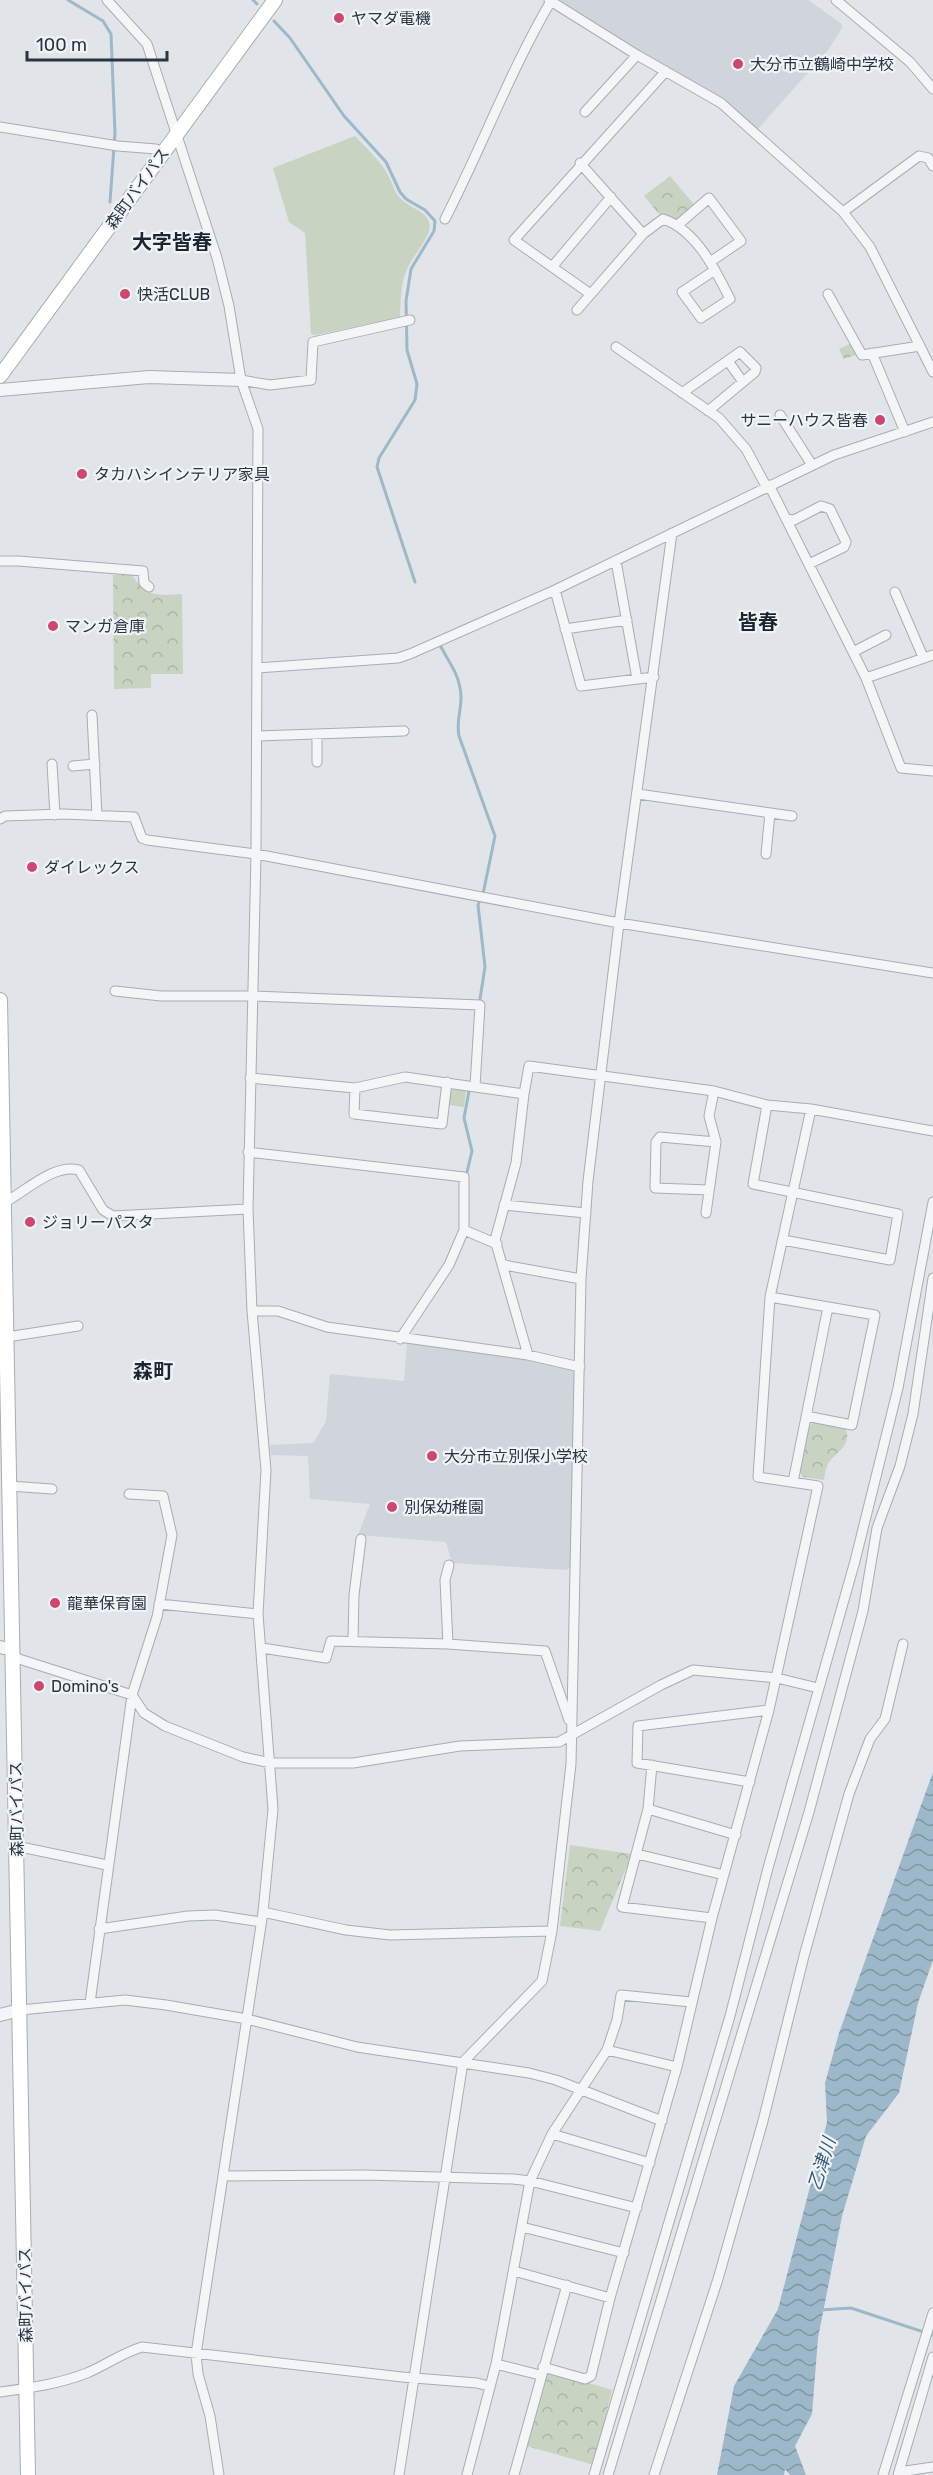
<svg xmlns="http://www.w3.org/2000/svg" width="933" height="2475" viewBox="0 0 933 2475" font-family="Rubik,'Noto Sans JP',sans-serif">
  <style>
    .built { fill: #cfd5db }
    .green { fill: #c8d3c2 }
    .forest { fill: url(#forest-crowns) }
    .water { fill: url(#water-waves) }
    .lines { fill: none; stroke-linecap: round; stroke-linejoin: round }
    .stream { stroke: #9cb8c9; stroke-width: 3 }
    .minor-casing { stroke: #a6adb3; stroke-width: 11 }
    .tertiary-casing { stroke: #a6adb3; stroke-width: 14 }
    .secondary-casing { stroke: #a6adb3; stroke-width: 16 }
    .minor { stroke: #f3f5f7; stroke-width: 9 }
    .tertiary { stroke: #f3f5f7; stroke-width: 12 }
    .secondary { stroke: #fff; stroke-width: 14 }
    .poi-dot { fill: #cc486e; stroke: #f0f4f7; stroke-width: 2 }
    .labels { text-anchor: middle; stroke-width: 4.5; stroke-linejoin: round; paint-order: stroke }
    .poi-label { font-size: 16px; fill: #293540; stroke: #f0f4f7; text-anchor: start }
    .street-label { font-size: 16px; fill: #293540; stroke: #f0f4f7 }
    .water-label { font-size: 18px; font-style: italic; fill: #345974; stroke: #f0f4f7 }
    .quarter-label { font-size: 20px; font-weight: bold; fill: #1b2631; stroke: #f0f4f7 }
  </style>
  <defs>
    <pattern id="forest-crowns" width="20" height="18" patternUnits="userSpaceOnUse" patternTransform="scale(1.5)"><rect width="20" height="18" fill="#c8d3c2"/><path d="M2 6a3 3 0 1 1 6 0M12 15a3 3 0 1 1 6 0" fill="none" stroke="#acb6a8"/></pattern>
    <pattern id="water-waves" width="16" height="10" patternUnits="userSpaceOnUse" patternTransform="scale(1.5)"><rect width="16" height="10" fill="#9cb8c9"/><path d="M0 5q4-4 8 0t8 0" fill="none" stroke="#7f96a5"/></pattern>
  </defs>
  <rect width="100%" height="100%" fill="#e1e5e9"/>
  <!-- built -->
  <path class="built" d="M557 0H808L842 24V28L829 49 757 130 705 89 628 46Z
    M407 1341 536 1359 572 1368 576 1373 571 1567 566 1570 452 1563 446 1542 358 1535 370 1504 310 1499 308 1456 271 1455 270 1445 313 1443 326 1421 330 1374 404 1381Z"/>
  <!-- green -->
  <path class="green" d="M355 136C367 149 383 163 390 179 394 187 394 192 401 199 411 209 434 213 429 231 425 243 414 255 408 267 400 283 401 300 400 317L316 335 311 334 305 233 289 222 273 168Z"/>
  <!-- forest -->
  <path class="forest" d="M670 176 697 208 679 224 663 219 644 196Z
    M852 343 858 354 844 359 839 349Z
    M113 575H132C147 598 156 595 182 594L183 674H151V688L114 689Z
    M454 1089 466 1090 464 1107 449 1105 451 1091Z
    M814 1422 845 1428C853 1443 838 1451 830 1461 826 1465 825 1474 824 1480L804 1477 799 1472 809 1426Z
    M570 1845 632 1854 600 1931 560 1926Z
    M544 2369 612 2390 594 2465 523 2445Z"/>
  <!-- water -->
  <path class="water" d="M933 1772V1960L918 2003 899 2093 866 2136 842 2216 818 2338 812 2414 795 2446 806 2475H790L785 2469 784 2475H717L734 2386 778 2309 827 2122 825 2083 839 2033Z"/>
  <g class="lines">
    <!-- stream -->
    <path class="stream" d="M68 0 103 21 111 34 115 133 110 202
      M253 0 257 4
      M274 21 290 38 344 116 386 162 400 192 406 199 425 210 435 221 434 231 411 269 406 301 407 350 417 384 415 400 379 458 377 467 415 582
      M440 645C449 663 461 676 461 698 461 711 456 722 459 736L495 836 483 894
      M480 999 485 967 478 905 480 900
      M467 1172 472 1151 464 1118 469 1091
      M820 2310 851 2308 933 2335"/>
    <defs>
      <path id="minor" d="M107 0 147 44 217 258 229 306 241 380 258 429 256 854 248 1209 252 1311 266 1470 258 1614 273 1809 263 1912 196 2354 198 2374 210 2416 219 2475
        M549 0 637 55 721 103 843 212 870 247 933 372
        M836 0 910 62 933 89
        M585 112 637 55
        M0 127 118 146 156 149 163 153
        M580 163 643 234
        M843 212 919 156 928 158 933 166
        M445 219C482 147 510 71 551 1
        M679 224 709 198 741 241 710 262
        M552 267 611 197
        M589 293 514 240 666 71
        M828 294 862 355 920 346
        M577 310 643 234 663 219C696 230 715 269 730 299L701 318 682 292 715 270
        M616 347 719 418 746 449 766 486
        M872 353 905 432
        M728 361 743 382
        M241 380 270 385 311 380 313 342 410 320
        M682 393 740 352 756 368 755 372 708 411
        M780 415 812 465
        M769 485 866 678 901 768 933 771
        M786 519 794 520 821 506 830 509 846 542 844 547 809 564
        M0 561H18L143 571 144 583 149 587
        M616 561 637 679
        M555 590 581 686 654 677
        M895 592 923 657
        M565 629 627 620
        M853 652 886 635
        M257 668 398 658 410 654 555 590 834 455 933 422
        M866 678 933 655
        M92 715 97 815
        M317 734V762
        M257 736 404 731
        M52 764 55 815
        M73 766 95 764
        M638 794 792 816
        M0 819 5 816 63 814 134 817 142 838 147 840 256 854 619 923 933 973
        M766 854 770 813
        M115 991 161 996H252L480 1005 475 1086
        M250 1078 355 1088 405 1077 524 1094 529 1066 714 1091 767 1105 811 1109 933 1131
        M355 1088 354 1114 442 1124 447 1082
        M524 1094 516 1163 495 1240 528 1355
        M767 1105 753 1184 898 1214 890 1260 783 1240
        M248 1152 464 1177V1230L497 1244
        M709 1190 655 1188 656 1142 660 1137 716 1142
        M2 1204C24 1193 53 1163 79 1170L103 1210 113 1216 248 1209
        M504 1205 586 1213
        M706 1213 716 1142 709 1116 714 1091
        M504 1265 581 1279
        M770 1297 875 1315 852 1425 806 1416
        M252 1311H278L327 1327 528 1355 580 1367
        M7 1337 78 1326
        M400 1339 449 1265 464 1230
        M793 1482 828 1307
        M9 1486 52 1489
        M159 1604 258 1614
        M353 1641 354 1595 361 1539
        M448 1644 445 1580 449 1565
        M262 1648 326 1658 331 1641 448 1644 545 1651 569 1720
        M11 1653 19 1659 132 1695 144 1713 165 1726 243 1757 271 1763H353L460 1746 559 1742 661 1685 693 1670 777 1678 818 1688
        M652 1765 648 1809 622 1907 712 1918
        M750 1782 637 1763 638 1726 769 1710
        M648 1809 736 1835
        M16 1846 107 1865
        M637 1854 724 1875
        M263 1912 346 1930 390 1935 552 1931
        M99 1929 188 1916 215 1915 261 1922
        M90 2003 132 1695 157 1617 172 1535 163 1496 129 1494
        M20 2010 125 2000 166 2005 247 2019 357 2047 529 2073 556 2080 662 2121
        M607 2050 677 2067
        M552 2134 650 2163
        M224 2176 365 2175 513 2179 530 2181 637 2208
        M522 2227 624 2253
        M514 2271 610 2298
        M496 2364 540 2375
        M543 2367 585 2379 591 2376 610 2298 677 2067 712 1918 769 1710 818 1486 758 1477 770 1297 811 1109
        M0 2392C30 2388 59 2384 87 2373 106 2365 122 2353 142 2347L402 2377 477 2383 488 2386
        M899 2472 933 2467
        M399 2475 463 2062 542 1981 552 1931 571 1764 581 1279 588 1181 619 923 672 533
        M467 2475 496 2364 530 2181 552 2134 607 2050 617 2020 621 1995 691 2002
        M514 2475 567 2285
        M594 2475 730 2016 768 1868 855 1561 898 1388 933 1202
        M608 2475 809 1812 863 1611 877 1528 900 1466 913 1414 933 1278
        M654 2475 718 2279 763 2121 804 1956 849 1794 870 1739 885 1719 903 1644
        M883 2475 933 2313
        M898 2475 933 2357"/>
      <path id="tertiary" d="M0 390 149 377 241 380
        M0 1647 4 1648
        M0 2015 20 2010"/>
      <path id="secondary" d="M0 376 275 0
        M0 1000 28 2475"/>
    </defs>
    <!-- minor casing -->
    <use href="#minor" class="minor-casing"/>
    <!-- tertiary casing -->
    <use href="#tertiary" class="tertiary-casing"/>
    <!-- secondary casing -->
    <use href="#secondary" class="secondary-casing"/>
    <!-- minor -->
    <use href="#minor" class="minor"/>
    <!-- tertiary -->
    <use href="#tertiary" class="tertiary"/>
    <!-- secondary -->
    <use href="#secondary" class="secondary"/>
  </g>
  <!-- markers -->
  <g class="poi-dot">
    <circle cx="339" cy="18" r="6"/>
    <circle cx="738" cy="64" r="6"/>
    <circle cx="125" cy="294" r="6"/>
    <circle cx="880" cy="420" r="6"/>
    <circle cx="82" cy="474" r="6"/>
    <circle cx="53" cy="626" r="6"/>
    <circle cx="32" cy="867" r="6"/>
    <circle cx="30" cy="1222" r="6"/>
    <circle cx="432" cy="1456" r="6"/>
    <circle cx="392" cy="1507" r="6"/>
    <circle cx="55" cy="1603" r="6"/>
    <circle cx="39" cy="1686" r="6"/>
  </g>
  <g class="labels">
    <!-- poi labels -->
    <g class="poi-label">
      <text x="351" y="24">ヤマダ電機</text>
      <text x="750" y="70">大分市立鶴崎中学校</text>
      <text x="137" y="300">快活CLUB</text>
      <text x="868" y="426" text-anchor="end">サニーハウス皆春</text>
      <text x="94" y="480">タカハシインテリア家具</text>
      <text x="65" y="632">マンガ倉庫</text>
      <text x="44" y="873">ダイレックス</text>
      <text x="42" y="1228">ジョリーパスタ</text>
      <text x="444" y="1462">大分市立別保小学校</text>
      <text x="404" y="1513">別保幼稚園</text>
      <text x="67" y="1609">龍華保育園</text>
      <text x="51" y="1692">Domino's</text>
    </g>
    <!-- street labels -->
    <g class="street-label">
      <text transform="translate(137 188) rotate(-54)" y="6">森町バイパス</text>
      <text transform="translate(16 1809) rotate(-91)" y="6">森町バイパス</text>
      <text transform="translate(25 2295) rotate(-91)" y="6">森町バイパス</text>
    </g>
    <!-- water labels -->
    <g class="water-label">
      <text transform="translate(822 2164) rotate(-73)" y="6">乙津川</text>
    </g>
    <!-- quarter labels -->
    <g class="quarter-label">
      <text x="172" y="249">大字皆春</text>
      <text x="758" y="629">皆春</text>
      <text x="153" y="1378">森町</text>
    </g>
  </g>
  <!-- scale -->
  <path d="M27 51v9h140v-9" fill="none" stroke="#293540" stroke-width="3"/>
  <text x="36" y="51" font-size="18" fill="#293540" stroke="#f0f4f7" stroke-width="4.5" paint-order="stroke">100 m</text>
</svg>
